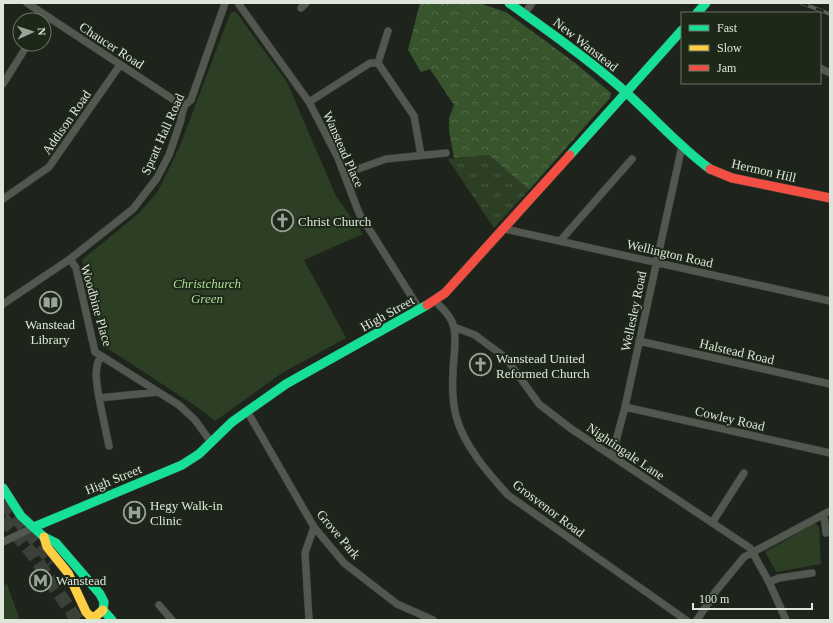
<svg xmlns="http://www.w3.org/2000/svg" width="833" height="623" viewBox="0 0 833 623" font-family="'Times New Roman',serif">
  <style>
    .grass { fill: url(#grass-tufts) }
    .forest { fill: url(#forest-crowns) }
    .park { fill: #2c3e24 }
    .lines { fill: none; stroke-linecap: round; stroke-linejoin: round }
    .highway-tunnel { stroke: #3b4139; stroke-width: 13; stroke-dasharray: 13 6; stroke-linecap: butt }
    .street-casing { stroke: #3b4039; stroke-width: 8 }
    .fast-casing { stroke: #3b4039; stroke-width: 10 }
    .slow-casing { stroke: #3b4039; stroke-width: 10 }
    .jam-casing { stroke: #3b4039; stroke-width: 10 }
    .street { stroke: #525750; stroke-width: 7 }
    .fast { stroke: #16e098; stroke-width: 9 }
    .slow { stroke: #ffcf43; stroke-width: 9 }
    .jam { stroke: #f24e42; stroke-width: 9 }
    .rail-casing { stroke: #5a5f58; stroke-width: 4 }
    .rail { stroke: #1d2818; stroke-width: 2.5; stroke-dasharray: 8; stroke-linecap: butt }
    .labels { text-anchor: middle; stroke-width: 4; stroke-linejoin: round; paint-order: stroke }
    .street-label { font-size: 13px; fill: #dee6db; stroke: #1d2818 }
    .poi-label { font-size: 13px; fill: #dee6db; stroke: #1d2818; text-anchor: start }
    .park-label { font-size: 13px; font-style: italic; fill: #abde96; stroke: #1d2818 }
  </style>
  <defs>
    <pattern id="grass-tufts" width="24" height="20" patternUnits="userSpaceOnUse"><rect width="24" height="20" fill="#2c3e24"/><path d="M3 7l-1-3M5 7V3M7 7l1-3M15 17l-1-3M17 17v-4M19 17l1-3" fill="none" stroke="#4a5a43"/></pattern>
    <pattern id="forest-crowns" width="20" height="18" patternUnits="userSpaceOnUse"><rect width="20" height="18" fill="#38542c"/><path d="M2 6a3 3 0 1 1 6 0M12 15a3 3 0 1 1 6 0" fill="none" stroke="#546d4a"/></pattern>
  </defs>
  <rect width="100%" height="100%" fill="#1e241c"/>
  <!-- grass -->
  <path class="grass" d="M489 155 529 190 494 228 448 159Z"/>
  <!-- forest -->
  <path class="forest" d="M420 3H479L506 12 574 62 611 93 610 98 529 190 489 155 454 158 449 131V118L454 105 430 69 421 72 408 50Z"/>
  <!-- park -->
  <path class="park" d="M232 12H236L287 82 336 196 363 234 304 260 346 338 282 373 215 421 203 411 101 344 82 260 139 213 158 191 179 148 230 14Z
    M815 523 819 527 821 564 776 572 765 552Z
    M7 584 20 620H3V585Z"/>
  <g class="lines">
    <!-- highway-tunnel -->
    <path class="highway-tunnel" d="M3 502 53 562
      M3 518 33 555 77 620"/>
    <defs>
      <path id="street" d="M27 3 180 104 185 105
        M238 3 309 102 338 158 359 213 420 310
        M301 8 306 3
        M525 13 532 3
        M378 63 388 31
        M820 68 830 73
        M3 84 28 44
        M309 102 370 63H378L414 116 421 155
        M344 174 386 159 446 153
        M3 199 49 167 120 65
        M505 229 830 301
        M560 241 632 159
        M70 259 76 268 95 352 179 405 195 420 211 442
        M435 301C443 309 452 317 454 328 457 343 453 359 453 374 452 388 453 403 456 416 464 446 488 473 508 495L686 620
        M3 304 70 259 133 209 157 178 169 155 181 120 182 113 185 105 191 100 225 3
        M454 327 475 335 506 358 539 404 570 428 750 548 769 582 786 620
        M639 341 830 384
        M101 356C93 368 97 384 99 398L158 392
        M99 398 109 446
        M625 407 830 453
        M247 411 314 527 344 563 397 604 433 620
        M612 456 625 407 682 146
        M824 514 826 533
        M712 523 744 473
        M3 542 34 527
        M769 582 779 578 812 573
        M159 605 172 620
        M309 620 305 553 314 527
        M697 620 716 591 744 557 830 511"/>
      <path id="fast" d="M509 3C547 30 585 57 620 87 651 114 677 145 710 169
        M697 13 706 3
        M570 155 682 30
        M3 488 21 516 44 537 56 543 100 594 104 602 103 610
        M34 527 182 465 199 454 232 422 286 384 427 305
        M103 610 112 620"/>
      <path id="slow" d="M44 537 47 547 68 573 86 612 90 616 95 617 103 610"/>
      <path id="jam" d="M710 169 732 178 830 198
        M427 305 445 293 570 155"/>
    </defs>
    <!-- street casing -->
    <use href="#street" class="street-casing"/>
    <!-- fast casing -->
    <use href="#fast" class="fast-casing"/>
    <!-- slow casing -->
    <use href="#slow" class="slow-casing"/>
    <!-- jam casing -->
    <use href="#jam" class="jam-casing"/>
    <!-- street -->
    <use href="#street" class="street"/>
    <!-- fast -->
    <use href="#fast" class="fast"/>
    <!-- slow -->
    <use href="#slow" class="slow"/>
    <!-- jam -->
    <use href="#jam" class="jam"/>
    <defs>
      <path id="rail" d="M801 3 830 14"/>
    </defs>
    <!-- rail casing -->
    <use href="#rail" class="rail-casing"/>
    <!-- rail -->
    <use href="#rail" class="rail"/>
  </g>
  <!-- icons -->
  <defs>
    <symbol id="church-ring" viewBox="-11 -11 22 22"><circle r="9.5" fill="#1d2818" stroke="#9ba298" stroke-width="1.5"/><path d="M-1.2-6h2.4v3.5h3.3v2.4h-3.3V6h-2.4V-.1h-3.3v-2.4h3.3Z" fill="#9ba298"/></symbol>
    <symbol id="library-ring" viewBox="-11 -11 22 22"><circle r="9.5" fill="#1d2818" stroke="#9ba298" stroke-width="1.5"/><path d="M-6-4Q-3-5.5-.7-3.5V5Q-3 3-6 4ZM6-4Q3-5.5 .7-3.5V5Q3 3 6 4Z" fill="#9ba298"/></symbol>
    <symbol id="hospital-ring" viewBox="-11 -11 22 22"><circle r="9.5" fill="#1d2818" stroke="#9ba298" stroke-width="1.5"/><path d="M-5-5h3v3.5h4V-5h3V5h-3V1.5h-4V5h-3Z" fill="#9ba298"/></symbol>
    <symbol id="metro-ring" viewBox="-11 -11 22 22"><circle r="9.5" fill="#1d2818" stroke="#9ba298" stroke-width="1.5"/><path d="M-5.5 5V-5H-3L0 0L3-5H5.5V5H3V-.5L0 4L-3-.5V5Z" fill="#9ba298"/></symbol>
  </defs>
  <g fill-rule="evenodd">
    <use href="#church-ring" x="270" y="208" width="25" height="25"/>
    <use href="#library-ring" x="38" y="290" width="25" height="25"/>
    <use href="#church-ring" x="468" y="352" width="25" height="25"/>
    <use href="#hospital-ring" x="122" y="500" width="25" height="25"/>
    <use href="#metro-ring" x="28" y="568" width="25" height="25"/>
  </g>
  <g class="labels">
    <!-- street labels -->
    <g class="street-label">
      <text transform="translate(586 44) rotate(38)" y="5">New Wanstead</text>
      <text transform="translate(112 45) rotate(33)" y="5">Chaucer Road</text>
      <text transform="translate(66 122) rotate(-55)" y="5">Addison Road</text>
      <text transform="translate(162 134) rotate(-66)" y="5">Spratt Hall Road</text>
      <text transform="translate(344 149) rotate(66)" y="5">Wanstead Place</text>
      <text transform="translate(764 170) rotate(13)" y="5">Hermon Hill</text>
      <text transform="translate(670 253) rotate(13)" y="5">Wellington Road</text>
      <text transform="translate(97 305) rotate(74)" y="5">Woodbine Place</text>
      <text transform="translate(633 311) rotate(-78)" y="5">Wellesley Road</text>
      <text transform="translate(387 313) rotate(-29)" y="5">High Street</text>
      <text transform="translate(737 351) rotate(13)" y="5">Halstead Road</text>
      <text transform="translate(730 418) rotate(13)" y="5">Cowley Road</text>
      <text transform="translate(626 451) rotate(34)" y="5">Nightingale Lane</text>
      <text transform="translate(113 479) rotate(-22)" y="5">High Street</text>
      <text transform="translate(549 508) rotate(37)" y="5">Grosvenor Road</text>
      <text transform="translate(339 534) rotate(50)" y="5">Grove Park</text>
    </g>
    <!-- poi labels -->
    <g class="poi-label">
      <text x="298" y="226">Christ Church</text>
      <text x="50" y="329" text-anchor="middle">Wanstead<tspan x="50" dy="15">Library</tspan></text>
      <text x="496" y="363">Wanstead United<tspan x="496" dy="15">Reformed Church</tspan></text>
      <text x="150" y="510">Hegy Walk-in<tspan x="150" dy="15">Clinic</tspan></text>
      <text x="56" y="585">Wanstead</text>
    </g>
    <!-- park labels -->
    <g class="park-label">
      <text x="207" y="288">Christchurch<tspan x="207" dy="15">Green</tspan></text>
    </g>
  </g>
  <!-- border -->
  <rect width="833" height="623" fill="none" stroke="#dee6db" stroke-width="8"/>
  <!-- legend -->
  <rect x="681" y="12" width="140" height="72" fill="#1d2818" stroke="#6a7466"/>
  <rect x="689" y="25" width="20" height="6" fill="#16e098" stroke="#6a7466"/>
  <text x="717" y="32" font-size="12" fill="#dee6db">Fast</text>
  <rect x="689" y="45" width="20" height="6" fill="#ffcf43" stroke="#6a7466"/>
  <text x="717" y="52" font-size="12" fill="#dee6db">Slow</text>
  <rect x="689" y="65" width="20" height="6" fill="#f24e42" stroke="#6a7466"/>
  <text x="717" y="72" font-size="12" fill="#dee6db">Jam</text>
  <!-- north arrow -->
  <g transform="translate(32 32) rotate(87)"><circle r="19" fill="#1d2818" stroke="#6a7466"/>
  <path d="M0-3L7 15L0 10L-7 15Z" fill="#9ba298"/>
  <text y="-6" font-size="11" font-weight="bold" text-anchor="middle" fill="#dee6db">N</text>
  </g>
  <!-- scale -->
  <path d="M693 603v6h119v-6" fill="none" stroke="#dee6db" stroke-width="2"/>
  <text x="699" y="603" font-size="12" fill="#dee6db" stroke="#1d2818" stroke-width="3" paint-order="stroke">100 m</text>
</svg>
